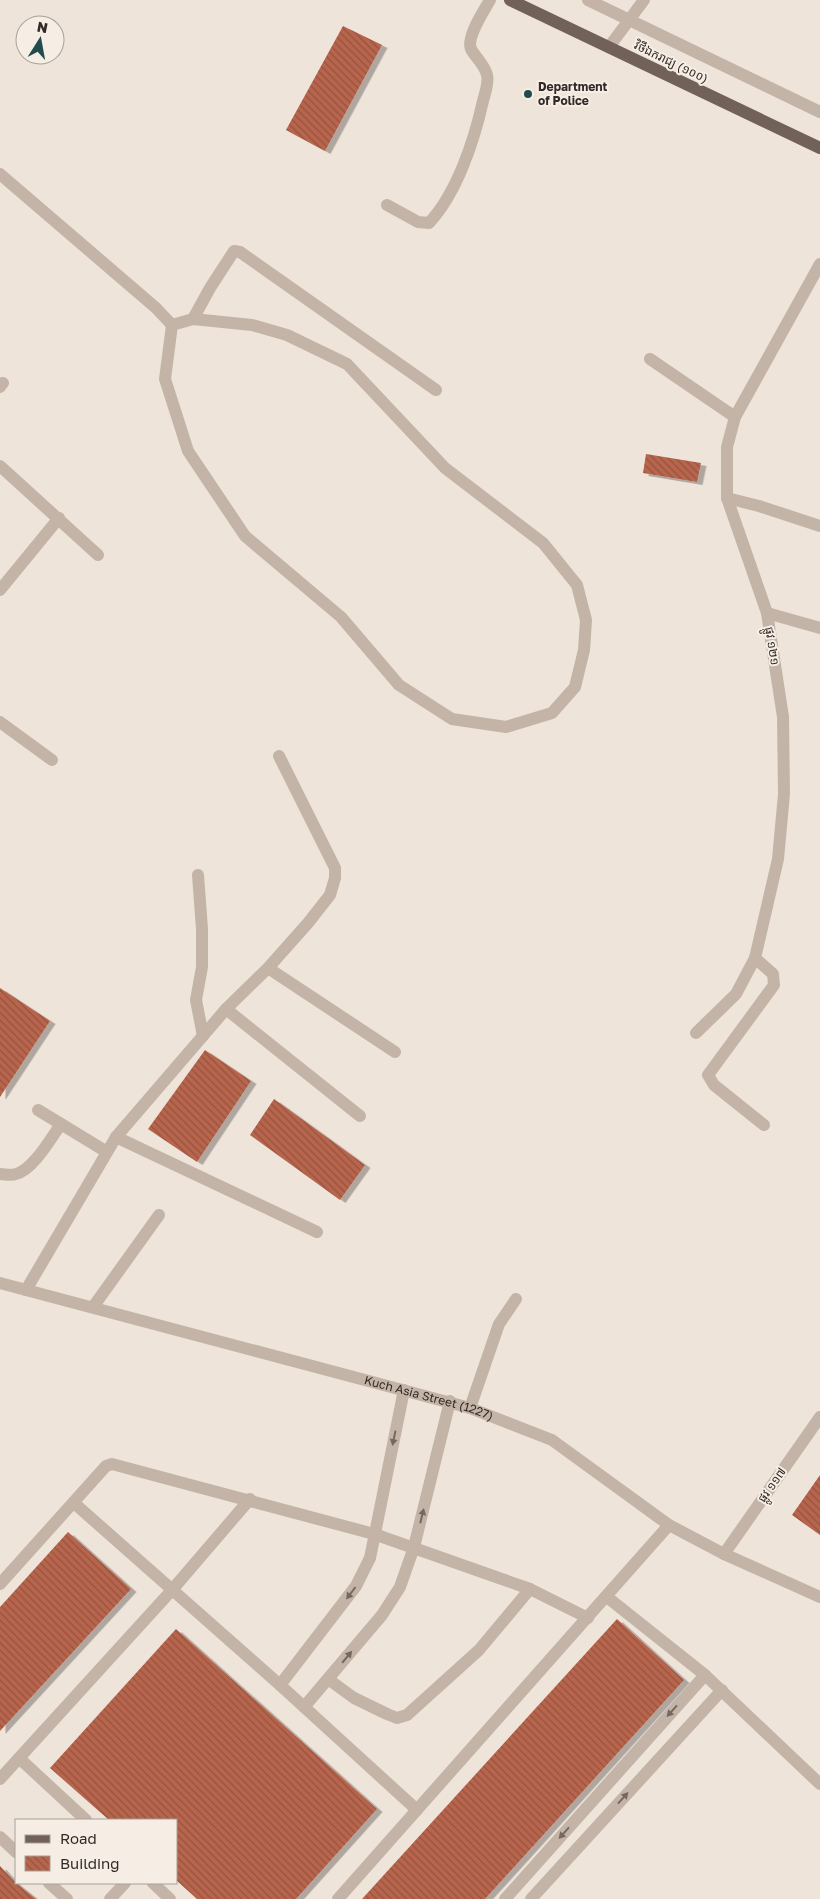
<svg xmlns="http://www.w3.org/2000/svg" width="820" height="1899" viewBox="0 0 820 1899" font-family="'Golos Text','Noto Sans Khmer',sans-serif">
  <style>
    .building { fill: url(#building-back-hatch); filter: url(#shadow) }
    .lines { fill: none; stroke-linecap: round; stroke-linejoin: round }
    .minor { stroke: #c4b4a7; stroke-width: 12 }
    .major { stroke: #726159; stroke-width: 12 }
    .oneway { fill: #746861 }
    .poi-dot { fill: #214c4e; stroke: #f6eee5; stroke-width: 2 }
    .labels { text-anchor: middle; stroke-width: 4; stroke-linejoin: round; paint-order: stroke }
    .street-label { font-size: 12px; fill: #322a27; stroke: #f6eee5 }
    .poi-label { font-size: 12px; font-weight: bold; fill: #322a27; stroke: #f6eee5; text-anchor: start }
  </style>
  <defs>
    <pattern id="building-back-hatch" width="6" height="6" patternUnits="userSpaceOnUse" patternTransform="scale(1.25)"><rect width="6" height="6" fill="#b8654d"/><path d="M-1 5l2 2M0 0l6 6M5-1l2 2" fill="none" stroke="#965340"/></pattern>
    <filter id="shadow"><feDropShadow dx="5.5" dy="3" stdDeviation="0" flood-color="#0004"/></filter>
  </defs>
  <rect width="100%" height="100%" fill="#eee4d9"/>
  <!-- building -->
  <path class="building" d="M343 26 382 45 325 151 286 130Z
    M646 454 701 463 697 482 643 473Z
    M0 988 50 1021 0 1097Z
    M205 1050 251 1081 197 1162 148 1129Z
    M274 1099 365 1165 340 1200 250 1135Z
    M820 1475V1535L792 1515Z
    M68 1532 131 1589 0 1731V1607Z
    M617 1619 684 1680 485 1899H362Z
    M176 1629 377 1809 296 1899H197L176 1880V1820H109L50 1768Z
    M0 1866 16 1883 36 1899H0Z"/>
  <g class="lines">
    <!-- minor -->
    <g class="minor">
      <path d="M588 0 820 112"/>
      <path d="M609 47 644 0"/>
      <path d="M0 174 156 308 172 325"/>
      <path d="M387 205 418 222 429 223C457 193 474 141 483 101 485 93 489 83 487 75 485 65 475 57 471 49 466 37 484 11 490 0"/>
      <path d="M193 319 252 325 287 335 347 364 445 468 543 543 577 585 586 620 584 650 575 687 552 713 506 727 452 719 399 685 341 617 245 536 188 451 165 379 172 325Z"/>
      <path d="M193 319 210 288 234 251 240 252 436 390"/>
      <path d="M650 359 735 417"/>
      <path d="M0 387 3 383"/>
      <path d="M0 466 98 555"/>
      <path d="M727 498 759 506 820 526"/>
      <path d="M0 590 59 518"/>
      <path d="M767 613 820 628"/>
      <path d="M0 722 52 760"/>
      <path d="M198 875 202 929V967L196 1000 203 1036"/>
      <path d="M755 958 773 974 774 985 708 1075 714 1085 764 1125"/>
      <path d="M268 968 395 1052"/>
      <path d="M226 1009 360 1116"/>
      <path d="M696 1033 736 994 755 958 778 859 784 794 783 717 767 613 727 498V447L735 417 820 264"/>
      <path d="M38 1110 107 1152"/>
      <path d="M116 1137 317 1232"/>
      <path d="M0 1174C5 1174 11 1176 16 1174 33 1170 51 1138 61 1124"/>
      <path id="s1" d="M0 1283 470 1408 552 1440 669 1525 724 1554 820 1597"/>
      <path d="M26 1290 116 1137 226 1009 268 968 308 923 330 895 335 878V868L279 756"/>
      <path d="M93 1307 159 1215"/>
      <path d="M470 1408 499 1324 516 1299"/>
      <path d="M74 1503 280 1685 417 1810"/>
      <path d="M724 1554 820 1417"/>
      <path d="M0 1584 106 1466 112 1464 374 1534 530 1589 588 1618"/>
      <path d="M607 1597 705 1675 820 1784"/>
      <path d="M328 1679 354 1698 387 1714 397 1718 407 1715 479 1650 530 1589"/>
      <path d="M280 1685 356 1586 370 1558 404 1390"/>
      <path d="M304 1707 382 1615 400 1587 414 1547 450 1401"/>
      <path d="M19 1758 86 1820"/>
      <path d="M0 1779 172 1590 250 1499"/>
      <path d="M0 1837 16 1852"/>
      <path d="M49 1883 67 1899"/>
      <path d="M153 1883 170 1899"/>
      <path d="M110 1899 125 1883"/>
      <path d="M338 1899 669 1525"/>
      <path d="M505 1899 705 1675"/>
      <path d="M531 1899 722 1690"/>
    </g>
    <!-- major -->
    <path class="major" d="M510 0 820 148"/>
  </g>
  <!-- one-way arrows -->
  <defs><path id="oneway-solid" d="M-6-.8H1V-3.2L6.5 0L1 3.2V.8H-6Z" transform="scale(1.25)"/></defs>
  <g class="oneway">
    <use href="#oneway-solid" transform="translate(394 1438) rotate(102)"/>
    <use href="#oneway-solid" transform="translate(422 1516) rotate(-76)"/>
    <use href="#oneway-solid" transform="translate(351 1593) rotate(127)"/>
    <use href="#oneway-solid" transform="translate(347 1657) rotate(-50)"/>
    <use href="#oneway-solid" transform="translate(672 1711) rotate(132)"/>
    <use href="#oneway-solid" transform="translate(623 1798) rotate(-48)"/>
    <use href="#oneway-solid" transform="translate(564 1833) rotate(132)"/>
  </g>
  <!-- markers -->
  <circle class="poi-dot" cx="528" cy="94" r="5"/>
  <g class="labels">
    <!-- street labels -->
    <g class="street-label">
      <text transform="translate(671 62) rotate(26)" y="4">វិថីឯករាជ្យ (១០០)</text>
      <text transform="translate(772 646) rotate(81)" y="4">ផ្លូវ ១២១</text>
      <text dy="4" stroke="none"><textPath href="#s1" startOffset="444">Kuch Asia Street (1227)</textPath></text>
      <text transform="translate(772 1485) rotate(-55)" y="4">ផ្លូវ ១១៧</text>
    </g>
    <!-- poi labels -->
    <g class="poi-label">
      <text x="538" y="91">Department<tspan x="538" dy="14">of Police</tspan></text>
    </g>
  </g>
  <!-- legend -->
  <rect x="15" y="1819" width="162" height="65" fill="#f6eee5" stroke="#a8a099"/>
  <rect x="25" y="1835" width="25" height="8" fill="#726159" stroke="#a8a099"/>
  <text x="60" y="1844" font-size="15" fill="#322a27">Road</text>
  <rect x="25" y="1856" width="25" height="15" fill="url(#building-back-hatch)" stroke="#a8a099"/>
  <text x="60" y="1869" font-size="15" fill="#322a27">Building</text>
  <!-- north arrow -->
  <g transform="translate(40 40) rotate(11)"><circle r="24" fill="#f6eee5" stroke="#a8a099"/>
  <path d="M0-4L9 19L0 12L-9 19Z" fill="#214c4e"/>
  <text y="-8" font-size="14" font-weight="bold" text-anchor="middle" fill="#322a27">N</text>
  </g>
</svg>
